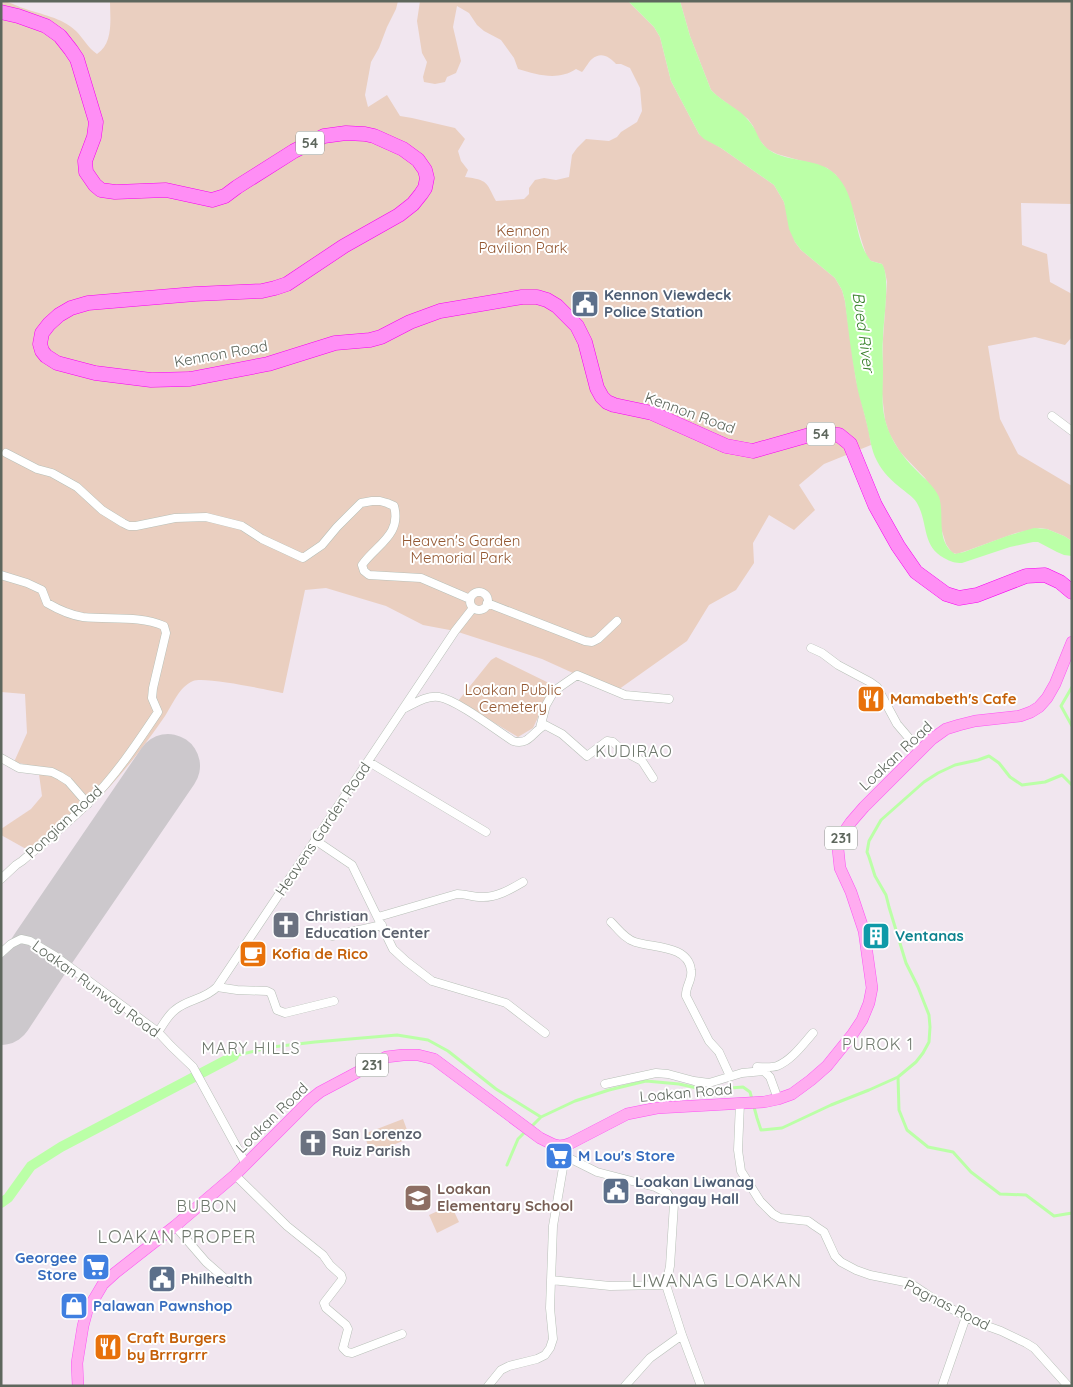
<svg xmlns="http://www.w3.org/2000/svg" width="1073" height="1387" viewBox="0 0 1073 1387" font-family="Quicksand,sans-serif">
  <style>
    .green { fill: #eacfc0 }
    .water { fill: #bbffa7 }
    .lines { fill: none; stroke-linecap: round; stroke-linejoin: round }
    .stream { stroke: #bbffa7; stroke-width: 3 }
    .canal { stroke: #bbffa7; stroke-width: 10 }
    .runway { stroke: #ccc8cc; stroke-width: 64 }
    .street-casing { stroke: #b8c0b8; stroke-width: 9 }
    .primary-casing { stroke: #fd52f3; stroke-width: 12 }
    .highway-casing { stroke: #f600f0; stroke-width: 15 }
    .street { stroke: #fff; stroke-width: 8 }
    .primary { stroke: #ffacf0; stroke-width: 11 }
    .highway { stroke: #ff8ef5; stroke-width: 14 }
    .labels { text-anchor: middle; stroke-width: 4; stroke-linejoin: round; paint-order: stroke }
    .shield { fill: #fff; stroke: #8e958e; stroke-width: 1 }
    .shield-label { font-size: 14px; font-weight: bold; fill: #5e675d }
    .park-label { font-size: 15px; fill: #935731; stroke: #fff }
    .service-label { font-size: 15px; font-weight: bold; fill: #4e5e75; stroke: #fff; text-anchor: start }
    .street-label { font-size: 15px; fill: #5e675d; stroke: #fff }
    .food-label { font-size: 15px; font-weight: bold; fill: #c56008; stroke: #fff; text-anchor: start }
    .worship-label { font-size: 15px; font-weight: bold; fill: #5b616d; stroke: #fff; text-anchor: start }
    .culture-label { font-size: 15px; font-weight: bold; fill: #0d838f; stroke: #fff; text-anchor: start }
    .shop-label { font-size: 15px; font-weight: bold; fill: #366cbe; stroke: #fff; text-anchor: start }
    .education-label { font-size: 15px; font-weight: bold; fill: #785e54; stroke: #fff; text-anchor: start }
    .water-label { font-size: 16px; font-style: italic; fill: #39822c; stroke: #fff }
    .neighbourhood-label { font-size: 16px; letter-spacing: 1px; fill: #70796e; stroke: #fff }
    .quarter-label { font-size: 18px; letter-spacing: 1px; fill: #70796e; stroke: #fff }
  </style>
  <rect width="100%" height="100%" fill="#f1e6ef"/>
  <!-- green -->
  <path class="green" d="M1 1C9 1 16 6 23 8 42 15 61 17 76 31 84 39 88 48 97 54 114 43 110 18 110 1H398L396 9 387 27 379 48 371 62 365 95 368 107 387 95 400 116 412 118 455 128 465 139 458 151 461 161 468 170 465 177C488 180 486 182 496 201L524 199 529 194V188L535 180 544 178 556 180 569 177 572 155 577 148 586 139 609 141 617 137 621 132 637 122 642 111 640 88 630 68 621 64H616C610 57 601 51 592 59 589 61 585 69 582 72L576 69C558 81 538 75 518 69L514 58 501 40 484 31 477 25 469 13 457 6 453 27 461 61 456 73 447 77 445 82 435 84 424 82 423 77 427 62 422 53 417 21 420 1H628L654 27 660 37 671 81 699 134 721 148 774 185 784 202 795 242 801 250 835 278 842 290 845 301 856 380 869 432 871 445 824 464 799 485 815 510 794 530 769 515 753 543 754 563 736 590 709 605 687 641 615 692 542 659 455 631 423 625 386 606 326 588 305 590 283 693C268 690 204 676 193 681 179 687 173 704 165 716 143 748 118 780 90 807 73 824 53 838 35 854L1 835V829L31 809 42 796 38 767 14 762 27 733 25 694 1 692Z
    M680 1H1072V204L1021 203 1022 245 1047 254 1050 282 1072 294V337L1065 345 1035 337 988 346 1000 419 1018 454 1072 486V541L1064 536 1047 529 1040 528 1016 533 969 550 957 554 952 553 946 544 941 528 939 499 925 478 900 452 889 433 885 420 882 394 883 339 887 282 885 272 882 264 871 261 867 257 862 242 854 214 836 175 827 168 777 154 767 149 757 137 753 126 748 119 716 95 711 90 690 36Z
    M496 657 553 685 533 728 518 737 458 701 491 660Z
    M403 1119 410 1138 371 1154 364 1134Z
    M451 1205 459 1222 437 1233 429 1215Z"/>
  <!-- water -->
  <path class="water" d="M628 1H680L690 36 711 90C722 102 739 108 749 121 760 134 757 144 774 153 793 162 820 159 835 174 859 197 852 238 871 261L882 264C891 277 883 321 883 339 882 349 883 360 883 370 883 383 882 395 883 408 886 434 899 453 917 471 925 479 934 486 939 497 945 515 935 541 955 554L964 552 1007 536 1034 528 1047 529 1064 536 1072 541V556L1064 555 1057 552 1038 542H1033L1010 547 962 563C955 563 951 562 944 558 922 546 928 524 918 505 915 498 908 494 902 489 892 481 883 473 877 461 871 450 870 437 867 425 864 410 858 395 856 380 851 354 848 327 845 301L842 290 835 278 801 250 795 242 789 229 784 202 774 185 721 148 704 139 699 134 671 81 660 37 654 27Z"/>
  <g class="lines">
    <!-- stream -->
    <path class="stream" d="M1072 687 1061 706 1072 726
      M234 1056 272 1047 315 1042 397 1035 428 1040 448 1051 496 1089 541 1117
      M898 1077 899 1110 907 1130 928 1147 953 1152 971 1172 1000 1194 1026 1195 1054 1216 1072 1213
      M531 1127 541 1117 575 1101 609 1090 646 1081 679 1084 706 1090 743 1087 750 1092 757 1118 761 1130 782 1128 831 1105 869 1090 898 1077 916 1062 923 1053 929 1042 930 1027 929 1015 918 987 906 963 889 907 886 895 875 876 869 857 867 852 869 841 881 820 924 782 938 773 955 765 978 760 989 756 999 763 1010 777 1022 785 1045 782 1062 775 1072 785
      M507 1165 518 1139 526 1131"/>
    <!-- canal -->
    <path class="canal" d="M1 1203 8 1198 31 1166 61 1147 234 1056"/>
    <!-- runway -->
    <path class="runway" d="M1 1013 43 949 168 766"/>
    <defs>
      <path id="street" d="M1052 416 1072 431
        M6 453 37 469 52 473 77 487 102 510 123 523 129 526H136L175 518 206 517 242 526 262 539 303 558 322 545 337 527 361 503 372 501H380L387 503 394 506C402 535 376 545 362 565L364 571 369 575 421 578 470 599
        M1 575 27 583 42 590 47 603C59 610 70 615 83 617 110 620 139 615 164 626L166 633 153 688 152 698 158 712C138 742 114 778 88 803 67 824 44 842 22 861L16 865 1 879
        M470 601a9 9 0 1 1 18 0a9 9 0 1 1-18 0Z
        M487 603 585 641 592 642 598 639 617 621
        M811 648 822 653 838 665 870 682 877 687 897 724 920 751
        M403 709C414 704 426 695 439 697 457 700 496 730 513 741 529 746 532 732 545 725L562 734 587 756 607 741 613 742 623 751 642 761 653 778
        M540 728 546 705 554 691 577 675 625 695 669 699
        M1 758 19 768 52 772 60 776 68 781 88 804
        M369 762 486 832
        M315 840 352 865 393 949 406 961 432 981 506 1003 545 1033
        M378 917 457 894C466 894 473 897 481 897 496 898 511 889 523 882
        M611 922C618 929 625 939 635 942 653 948 688 945 691 970 693 979 685 987 686 996L709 1041 719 1052 730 1076
        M332 936 382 925
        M1 953 11 944 21 939 30 941 55 956 158 1032 171 1046 193 1067 246 1164
        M217 987 237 990 267 991 271 993 277 1010 285 1013 334 1001
        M158 1032C163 1025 168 1015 175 1010 188 999 204 1000 217 987L455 631 473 608
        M757 1067C764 1067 771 1068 777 1066 792 1060 803 1044 813 1033
        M605 1084 656 1073 668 1074 694 1081 709 1083 742 1073 764 1071 770 1077 778 1099
        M740 1103 738 1150 741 1171 760 1201 773 1214 780 1218 808 1221 815 1226 824 1232 835 1256 841 1262 856 1270 870 1275 910 1283 937 1301 976 1322 1001 1331 1026 1343 1034 1348 1068 1386
        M565 1156 597 1172 655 1187 667 1193 674 1204 670 1266 666 1285 682 1335 701 1386
        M235 1175 287 1226 323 1255 330 1265 341 1275 342 1278 341 1281 324 1303 326 1308 346 1325 348 1329 343 1348 347 1352 352 1353 402 1334
        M175 1226 206 1262 230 1283
        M551 1280 610 1286 666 1285
        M488 1386 501 1370 509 1366 537 1359 545 1355 550 1348 553 1339 550 1308 553 1226 565 1156 564 1151
        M625 1386 650 1358 682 1335
        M942 1386 966 1317"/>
      <path id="primary" d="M78 1386 77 1363 83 1326 87 1311 103 1284 115 1273 175 1226 235 1175 310 1100 320 1092 386 1057 403 1055H418L434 1059 540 1138C553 1144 557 1149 571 1143L627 1114 657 1108 764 1102 778 1099 792 1094 811 1080 827 1066 852 1035 862 1020 869 1003 872 988 864 931 851 892 840 868 838 849 842 835 851 822 864 807 932 739 946 729 959 725 975 721 1020 716 1031 712 1039 707 1047 698 1055 684 1072 642"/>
      <path id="highway" d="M1 12 18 16 46 26 60 36 71 50 77 59 96 122 94 137 85 161 86 172 95 185 101 190 115 192 166 190 212 200 225 196 237 187 294 151 324 136 346 133 365 134 374 136 403 149 418 160 425 170 427 178 425 188 421 194 413 204 399 215 344 246 287 284 275 288 262 291 195 294 88 303 71 308 59 315 49 324 42 333 40 344 42 351 46 356 57 363 95 373 151 380 190 379 268 364 335 343 370 340 381 337 410 322 440 311 522 297H537L547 300 557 306 577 326 585 342 597 388 602 397 607 402 614 405 652 413 726 446 753 451 813 434 839 435 850 444 875 505 898 546 916 572 946 594 959 598 977 595 1026 576 1045 575 1060 582 1072 592"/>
    </defs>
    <!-- street casing -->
    <use href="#street" class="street-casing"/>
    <!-- primary casing -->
    <use href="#primary" class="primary-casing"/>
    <!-- highway casing -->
    <use href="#highway" class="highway-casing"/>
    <!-- street -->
    <use href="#street" class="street"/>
    <!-- primary -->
    <use href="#primary" class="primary"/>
    <!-- highway -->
    <use href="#highway" class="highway"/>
  </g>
  <!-- icons -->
  <defs>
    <symbol id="civic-square" viewBox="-11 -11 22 22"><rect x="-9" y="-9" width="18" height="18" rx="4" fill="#5c6f8a" stroke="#fff"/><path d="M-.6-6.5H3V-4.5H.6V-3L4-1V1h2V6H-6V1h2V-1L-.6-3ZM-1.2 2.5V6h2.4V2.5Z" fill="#fff"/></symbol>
    <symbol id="restaurant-square" viewBox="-11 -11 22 22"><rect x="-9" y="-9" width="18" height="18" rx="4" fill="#e8710a" stroke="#fff"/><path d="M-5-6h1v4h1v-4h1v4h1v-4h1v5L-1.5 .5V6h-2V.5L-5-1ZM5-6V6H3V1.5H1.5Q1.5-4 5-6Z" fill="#fff"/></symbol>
    <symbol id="church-square" viewBox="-11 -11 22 22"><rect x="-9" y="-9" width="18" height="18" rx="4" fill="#6b7280" stroke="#fff"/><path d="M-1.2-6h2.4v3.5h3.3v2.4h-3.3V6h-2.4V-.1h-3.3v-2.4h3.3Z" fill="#fff"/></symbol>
    <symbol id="building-square" viewBox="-11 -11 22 22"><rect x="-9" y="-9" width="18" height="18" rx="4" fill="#0f9aa8" stroke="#fff"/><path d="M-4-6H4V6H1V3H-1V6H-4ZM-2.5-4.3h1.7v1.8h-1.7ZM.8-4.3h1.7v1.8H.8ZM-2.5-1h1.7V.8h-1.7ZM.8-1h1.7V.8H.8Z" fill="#fff"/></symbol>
    <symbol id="cafe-square" viewBox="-11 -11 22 22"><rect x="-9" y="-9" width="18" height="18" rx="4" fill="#e8710a" stroke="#fff"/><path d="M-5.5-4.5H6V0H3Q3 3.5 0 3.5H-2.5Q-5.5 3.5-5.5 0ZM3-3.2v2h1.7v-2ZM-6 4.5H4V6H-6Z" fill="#fff"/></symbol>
    <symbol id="supermarket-square" viewBox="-11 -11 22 22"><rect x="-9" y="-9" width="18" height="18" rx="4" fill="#3f7fe0" stroke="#fff"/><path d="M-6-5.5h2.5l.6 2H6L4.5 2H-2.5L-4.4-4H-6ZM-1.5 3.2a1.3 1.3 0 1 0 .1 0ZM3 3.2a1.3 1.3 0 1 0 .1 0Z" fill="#fff"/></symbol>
    <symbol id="school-square" viewBox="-11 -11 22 22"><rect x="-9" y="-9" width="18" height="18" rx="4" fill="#8d6e63" stroke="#fff"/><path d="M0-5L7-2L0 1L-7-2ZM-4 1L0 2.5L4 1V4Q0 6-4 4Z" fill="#fff"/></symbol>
    <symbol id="shop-square" viewBox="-11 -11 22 22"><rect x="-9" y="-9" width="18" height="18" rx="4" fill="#3f7fe0" stroke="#fff"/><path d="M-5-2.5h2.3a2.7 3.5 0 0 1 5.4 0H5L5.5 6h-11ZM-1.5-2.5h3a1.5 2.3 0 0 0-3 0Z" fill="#fff"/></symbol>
  </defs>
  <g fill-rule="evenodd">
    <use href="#civic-square" x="569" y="288" width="32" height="32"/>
    <use href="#restaurant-square" x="855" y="683" width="32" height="32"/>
    <use href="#church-square" x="270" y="909" width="32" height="32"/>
    <use href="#building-square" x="860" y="920" width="32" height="32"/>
    <use href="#cafe-square" x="237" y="938" width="32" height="32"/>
    <use href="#church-square" x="297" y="1127" width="32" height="32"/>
    <use href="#supermarket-square" x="543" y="1140" width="32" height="32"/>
    <use href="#civic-square" x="600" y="1175" width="32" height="32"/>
    <use href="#school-square" x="402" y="1182" width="32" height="32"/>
    <use href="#supermarket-square" x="80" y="1251" width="32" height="32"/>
    <use href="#civic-square" x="146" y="1263" width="32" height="32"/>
    <use href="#shop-square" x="58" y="1290" width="32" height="32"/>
    <use href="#restaurant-square" x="92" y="1331" width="32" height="32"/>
  </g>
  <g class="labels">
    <!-- shield labels -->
    <g class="shield">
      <rect x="296" y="131.5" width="28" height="23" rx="4"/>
      <rect x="807" y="422.5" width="28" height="23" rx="4"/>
      <rect x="825" y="826.5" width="32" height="23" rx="4"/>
      <rect x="356" y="1053.5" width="32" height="23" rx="4"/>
    </g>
    <g class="shield-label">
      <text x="310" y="148">54</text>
      <text x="821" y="439">54</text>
      <text x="841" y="843">231</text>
      <text x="372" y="1070">231</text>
    </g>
    <!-- park labels -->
    <g class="park-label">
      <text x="523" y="236">Kennon<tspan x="523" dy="17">Pavilion Park</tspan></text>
      <text x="461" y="546">Heaven's Garden<tspan x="461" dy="17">Memorial Park</tspan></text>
      <text x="513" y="695">Loakan Public<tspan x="513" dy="17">Cemetery</tspan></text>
    </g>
    <!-- service labels -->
    <g class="service-label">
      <text x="604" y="300">Kennon Viewdeck<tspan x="604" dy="17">Police Station</tspan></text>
      <text x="635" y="1187">Loakan Liwanag<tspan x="635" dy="17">Barangay Hall</tspan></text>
      <text x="181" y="1284">Philhealth</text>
    </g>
    <!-- street labels -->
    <g class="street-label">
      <text transform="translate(221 354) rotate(-10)" y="5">Kennon Road</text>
      <text transform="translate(690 413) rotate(20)" y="5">Kennon Road</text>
      <text transform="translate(896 756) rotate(-43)" y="5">Loakan Road</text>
      <text transform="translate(64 822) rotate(-43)" y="5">Pongian Road</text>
      <text transform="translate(323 829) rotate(-56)" y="5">Heavens Garden Road</text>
      <text transform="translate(96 989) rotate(36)" y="5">Loakan Runway Road</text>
      <text transform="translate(686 1093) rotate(-5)" y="5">Loakan Road</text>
      <text transform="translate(272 1118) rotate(-44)" y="5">Loakan Road</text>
      <text transform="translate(947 1305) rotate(27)" y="5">Pagnas Road</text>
    </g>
    <!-- food labels -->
    <g class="food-label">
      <text x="890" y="704">Mamabeth's Cafe</text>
      <text x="272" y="959">Kofia de Rico</text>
      <text x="127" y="1343">Craft Burgers<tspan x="127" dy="17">by Brrrgrrr</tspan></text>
    </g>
    <!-- worship labels -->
    <g class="worship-label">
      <text x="305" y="921">Christian<tspan x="305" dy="17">Education Center</tspan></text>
      <text x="332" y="1139">San Lorenzo<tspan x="332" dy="17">Ruiz Parish</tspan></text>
    </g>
    <!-- culture labels -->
    <g class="culture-label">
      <text x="895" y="941">Ventanas</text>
    </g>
    <!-- shop labels -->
    <g class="shop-label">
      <text x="578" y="1161">M Lou's Store</text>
      <text x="77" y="1263" text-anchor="end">Georgee<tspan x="77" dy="17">Store</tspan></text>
      <text x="93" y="1311">Palawan Pawnshop</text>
    </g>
    <!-- education labels -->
    <g class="education-label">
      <text x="437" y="1194">Loakan<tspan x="437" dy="17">Elementary School</tspan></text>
    </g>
    <!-- water labels -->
    <g class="water-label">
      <text transform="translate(864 332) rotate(82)" y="6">Bued River</text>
    </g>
    <!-- neighbourhood labels -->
    <g class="neighbourhood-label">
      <text x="634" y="757">KUDIRAO</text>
      <text x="878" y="1050">PUROK 1</text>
      <text x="251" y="1054">MARY HILLS</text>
      <text x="207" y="1212">BUBON</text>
    </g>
    <!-- quarter labels -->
    <g class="quarter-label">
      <text x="177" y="1243">LOAKAN PROPER</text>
      <text x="717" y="1287">LIWANAG LOAKAN</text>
    </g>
  </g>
  <!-- border -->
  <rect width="1073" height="1387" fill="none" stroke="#5e675d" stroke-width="5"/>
</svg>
